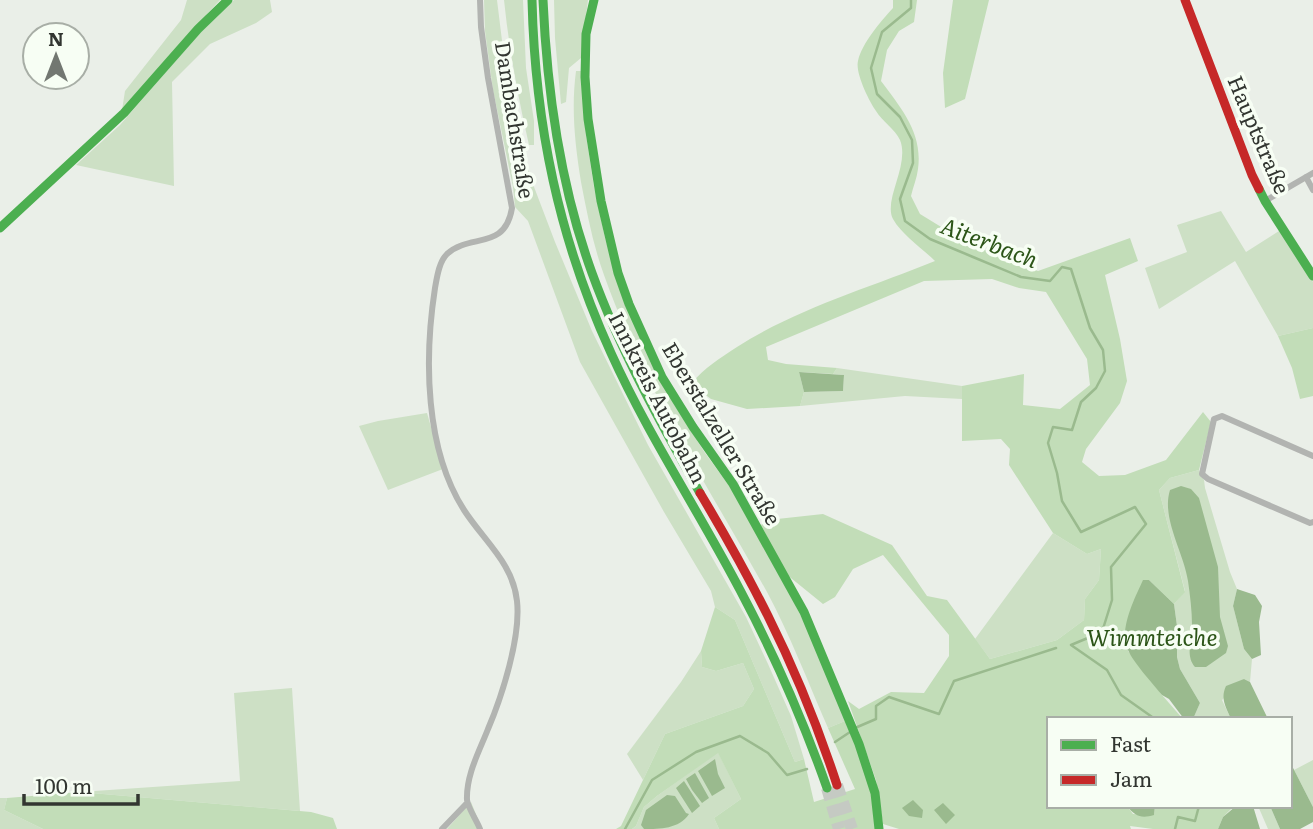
<svg xmlns="http://www.w3.org/2000/svg" width="1313" height="829" viewBox="0 0 1313 829" font-family="Literata,serif">
  <style>
    .green { fill: #cde0c5 }
    .forest { fill: #c2ddb8 }
    .water { fill: #9aba8e }
    .lines { fill: none; stroke-linecap: round; stroke-linejoin: round }
    .stream { stroke: #9aba8e; stroke-width: 2.5 }
    .highway-tunnel { stroke: #c5cac3; stroke-width: 12; stroke-dasharray: 12 6; stroke-linecap: butt }
    .street { stroke: #b2b4b1; stroke-width: 6 }
    .fast { stroke: #4caf50; stroke-width: 9 }
    .jam { stroke: #c62828; stroke-width: 9 }
    .labels { text-anchor: middle; stroke-width: 7; stroke-linejoin: round; paint-order: stroke }
    .street-label { font-size: 21px; fill: #323631; stroke: #f7fef4 }
    .water-label { font-size: 23px; font-style: italic; fill: #2c5518; stroke: #f7fef4 }
  </style>
  <rect width="100%" height="100%" fill="#eaefe8"/>
  <!-- green -->
  <path class="green" d="M187 0H220L191 31 122 110 125 91 181 20Z
    M234 0H270L272 12 256 23 210 44 172 82 174 186 76 165 120 125 198 35Z
    M484 0H497L505 65 513 108 531 179 555 242 592 331 648 445 746 617 768 664 791 716 804 759 795 762 735 620 715 607 711 591 664 512 580 362 528 221 515 207 513 187 493 90 485 31Z
    M504 0H523L526 68 534 121V145H529C518 97 509 49 504 0Z
    M554 0H588L581 58 569 68 566 102 561 104 555 38Z
    M576 71H582L586 135 594 187 605 238 625 305 675 406 705 453 730 487 793 600 820 655 845 721 828 728C808 682 790 635 767 592 709 488 644 388 604 275 593 245 587 213 581 182 575 145 571 109 576 71Z
    M1221 211 1246 252 1279 231 1297 252 1313 282V328L1278 336 1235 261 1159 309 1145 268 1187 252 1177 225Z
    M837 368 962 386V399L905 396 800 406 804 392 843 391 844 375 833 374Z
    M427 413 443 469 388 490 359 426 378 421Z
    M1199 470 1204 480 1205 488 1230 572 1237 589 1233 606 1244 649 1252 659 1250 682 1244 679 1222 700 1231 719H1193L1200 703 1180 669 1177 657V626L1174 604 1185 591 1159 490 1170 478Z
    M1053 533 1087 554 1101 549 1099 580 1085 599 1084 620 1057 640 990 659 975 639Z
    M701 651 702 667 716 671 743 663 754 689 743 706 665 734 643 780 627 754 681 682Z
    M292 688 300 811 80 792 240 781 234 693Z
    M718 752 741 799 714 818 719 829H632L636 826 644 807 657 796Z
    M1313 760V807L1294 770Z
    M0 798H7L4 810 43 829H0Z
    M471 802 482 829H447Z
    M1258 806H1270L1280 829H1268Z"/>
  <!-- forest -->
  <path class="forest" d="M893 0H917L914 22 899 31 887 50 881 81C901 108 923 133 918 169 917 178 913 187 911 196L920 214 969 244 1038 271 1130 238 1138 261 1105 275 1120 339 1127 381 1120 403 1086 449 1082 462 1099 476 1125 475 1166 460 1203 412 1211 422 1199 470 1170 478 1159 490 1185 592 1174 604 1149 580 1128 651 1162 695 1183 719H1049V806H1127L1133 814 1154 815 1155 806H1231L1232 808 1223 817 1218 829H1153L1130 826 1131 829H899L883 824 876 780 848 701 859 709 891 692 924 693 949 656V635L883 555 853 569 835 597 823 604 786 574 761 525 768 520 823 514 892 545 927 596 947 600 990 659 1057 640 1084 620 1085 599 1099 580 1101 549 1087 554 1053 533 1009 465 1010 449 1001 439 962 441V386L1024 374 1023 405 1060 409 1090 385 1087 359 1046 292 1019 288 992 279 924 281 766 347 768 360 786 364 837 368 833 374 799 372 804 392 800 406 747 409 711 399 691 384C705 367 719 359 737 347 798 308 869 288 935 261 922 248 902 235 893 219 883 200 910 165 900 140 895 129 882 121 876 111 869 101 855 73 858 61 862 43 881 21 893 8Z
    M953 0H989L965 99 945 108 943 73Z
    M1313 328V396L1300 399 1292 368 1278 336Z
    M715 607 735 620 795 762 804 759 814 802 855 789 828 728 845 721 863 764 873 797 876 829H719L714 818 741 799 718 753 657 796 644 807 636 826 632 829H616L621 826 665 734 743 706 754 689 743 663 716 671 702 667 701 651Z
    M80 792 311 812 333 818 337 829H43L4 810 7 798Z"/>
  <!-- water -->
  <path class="water" d="M799 372 844 375 843 391 804 392Z
    M1181 486 1191 489 1199 498 1218 567 1220 617 1228 646 1226 653 1206 667H1195C1185 656 1192 639 1192 625 1192 611 1190 595 1188 581 1184 553 1161 518 1170 490Z
    M1143 580H1149L1174 604 1177 626V657L1180 669 1200 703 1193 719H1184L1169 699 1162 695C1153 684 1133 662 1128 650 1118 630 1135 598 1143 580Z
    M1237 589 1255 595 1262 606 1259 622 1261 655 1252 659 1244 649 1233 606Z
    M1244 679 1250 682 1268 719H1231C1226 707 1220 699 1226 686Z
    M715 759 718 774 725 788 712 796 698 771Z
    M1290 762 1313 807V822L1300 829H1280L1270 806H1290Z
    M695 773 709 798 702 803 692 790 686 779Z
    M684 781 700 806 692 813 676 788Z
    M667 795 675 796 686 813 689 814C679 829 660 829 644 829L641 825 646 810Z
    M913 800 923 810 922 818 909 816 902 808Z
    M943 803 955 815 946 824 934 810Z
    M1127 806H1155L1154 815C1141 819 1135 816 1127 806Z
    M1236 806H1253L1260 829H1218L1223 817Z"/>
  <g class="lines">
    <!-- stream -->
    <path class="stream" d="M911 0V8L882 32 871 68 877 94 900 117 912 140 913 163 900 199 905 221 930 239 973 257 1021 277 1050 281 1062 267 1071 269 1090 328 1103 350 1105 371 1096 388 1081 402 1072 430 1053 427 1048 443 1057 473 1062 501 1081 532 1135 507 1146 524 1111 567 1112 600 1102 632 1071 645 1107 670 1121 695 1155 719
      M855 728 876 719V706L889 697 939 714 954 681 1056 648
      M835 742 850 732
      M625 829 652 780 696 752 740 736 768 753 787 775 807 769
      M1175 829 1178 817 1195 821 1199 806"/>
    <!-- highway-tunnel -->
    <path class="highway-tunnel" d="M837 785 852 829
      M827 788 839 829"/>
    <!-- street -->
    <path class="street" d="M1306 177 1313 190
      M1265 201 1313 173
      M1313 456 1222 416 1214 419 1202 474 1208 479 1310 523 1313 522
      M442 829 467 803
      M480 829C477 821 468 808 467 800 466 775 479 752 488 729 502 696 521 637 517 601 513 563 484 541 464 510 425 449 424 359 435 288 437 277 439 262 447 254 470 233 505 251 512 208L488 78 481 27 480 0"/>
    <!-- fast -->
    <path class="fast" d="M532 0C535 125 559 239 611 353 648 435 698 510 740 590 774 654 803 720 827 788
      M543 0C547 93 560 185 592 273 620 350 660 422 700 493
      M594 0 586 34 585 77 588 119 601 201 618 273 629 304 662 377 693 427 733 484 804 612 859 744 875 793 879 829
      M1259 189 1265 201 1313 276
      M0 228 124 113 198 29 228 0"/>
    <!-- jam -->
    <path class="jam" d="M1185 0 1252 175 1259 189
      M700 493C724 533 747 574 768 616 795 670 818 727 837 785"/>
  </g>
  <g class="labels">
    <!-- street labels -->
    <g class="street-label">
      <text transform="translate(514 120) rotate(81)" y="7">Dambachstraße</text>
      <text transform="translate(1258 135) rotate(67)" y="7">Hauptstraße</text>
      <text transform="translate(657 398) rotate(63)" y="7">Innkreis Autobahn</text>
      <text transform="translate(721 434) rotate(59)" y="7">Eberstalzeller Straße</text>
    </g>
    <!-- water labels -->
    <g class="water-label">
      <text transform="translate(989 243) rotate(21)" y="8">Aiterbach</text>
      <text x="1152" y="646">Wimmteiche</text>
    </g>
  </g>
  <!-- legend -->
  <rect x="1047" y="717" width="245" height="91" fill="#f7fef4" stroke="#a8aea6" stroke-width="2"/>
  <rect x="1061" y="740" width="35" height="10" fill="#4caf50" stroke="#a8aea6" stroke-width="2"/>
  <text x="1110" y="752" font-size="21" fill="#323631">Fast</text>
  <rect x="1061" y="775" width="35" height="10" fill="#c62828" stroke="#a8aea6" stroke-width="2"/>
  <text x="1110" y="787" font-size="21" fill="#323631">Jam</text>
  <!-- north arrow -->
  <g transform="translate(56 56)"><circle r="33" fill="#f7fef4" stroke="#a8aea6" stroke-width="2"/>
  <path d="M0-5L12 26L0 18L-12 26Z" fill="#727771"/>
  <text y="-10" font-size="19" font-weight="bold" text-anchor="middle" fill="#323631">N</text>
  </g>
  <!-- scale -->
  <path d="M24 794v10h114v-10" fill="none" stroke="#323631" stroke-width="3.5"/>
  <text x="35" y="794" font-size="21" fill="#323631" stroke="#f7fef4" stroke-width="5" paint-order="stroke">100 m</text>
</svg>
